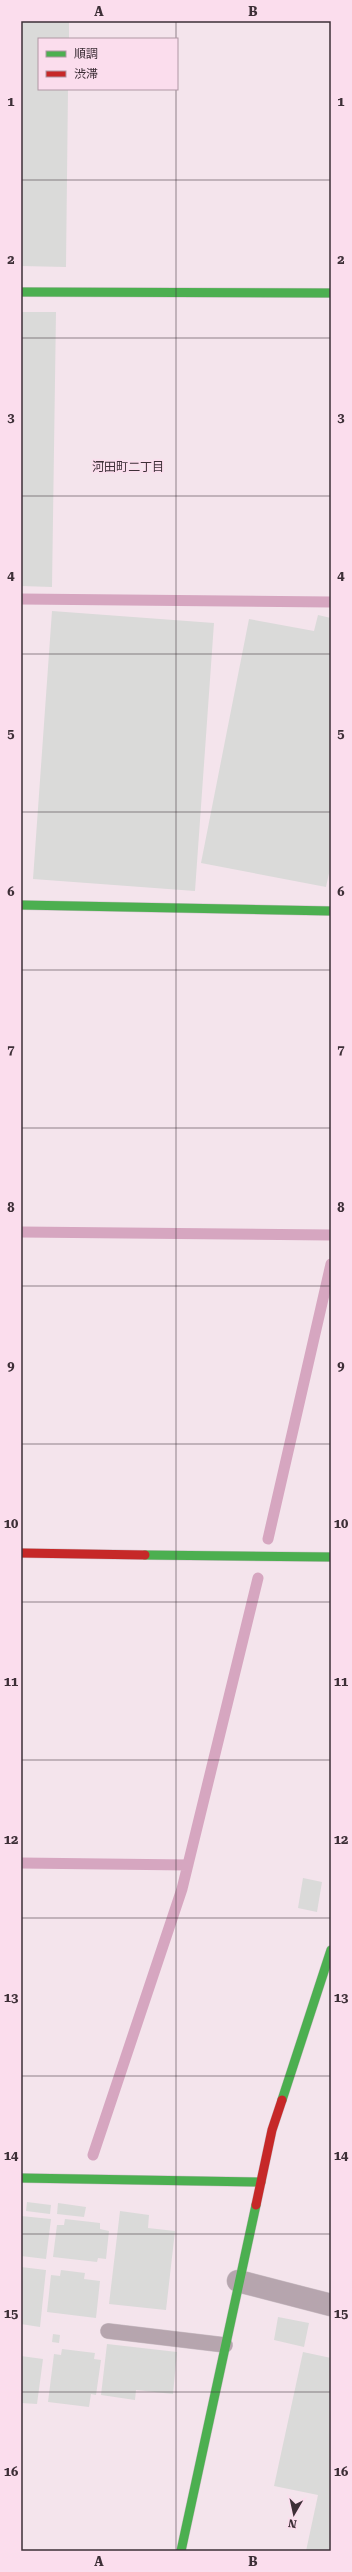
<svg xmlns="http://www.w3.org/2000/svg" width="352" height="2572" viewBox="0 0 352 2572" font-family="'Roboto Serif','Noto Sans JP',serif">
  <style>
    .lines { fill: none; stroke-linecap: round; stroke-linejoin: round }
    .stream { stroke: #d6a6c0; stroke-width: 11 }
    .building { fill: #dadad9 }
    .lane-casing { stroke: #cec1c8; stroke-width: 16 }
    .street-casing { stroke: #cec1c8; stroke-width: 23 }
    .fast-casing { stroke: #cec1c8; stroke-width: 10 }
    .jam-casing { stroke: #cec1c8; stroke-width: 10 }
    .lane { stroke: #b6a5ae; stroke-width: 15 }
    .street { stroke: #b6a5ae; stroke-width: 22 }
    .fast { stroke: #4caf50; stroke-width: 9 }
    .jam { stroke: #c62828; stroke-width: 9 }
    .grid { fill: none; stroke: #3d2f37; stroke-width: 1; stroke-opacity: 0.55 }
    .labels { text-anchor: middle; stroke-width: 3; stroke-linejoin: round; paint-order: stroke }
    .neighbourhood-label { font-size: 12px; fill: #3d2f37; stroke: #fbdded }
    .neatline { fill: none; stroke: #3d2f37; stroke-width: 1.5 }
    .grid-label { font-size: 13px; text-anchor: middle; font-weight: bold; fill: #3d2f37 }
  </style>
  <rect width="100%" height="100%" fill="#f4e4ec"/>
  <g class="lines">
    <!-- stream -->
    <path class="stream" d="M21 599 331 602
      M21 1232 331 1235
      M268 1539 331 1264
      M21 1863 188 1865
      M93 2155 182 1889 258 1578"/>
  </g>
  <!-- building -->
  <path class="building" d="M21 21H69V39H39V89H68L66 267 21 266Z
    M21 312H56L52 587 21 586Z
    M52 611 214 623 195 891 33 879Z
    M318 615 331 618V864L326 887 201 863 249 619 314 631Z
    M303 1878 322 1882 317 1912 298 1908Z
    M27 2202 51 2205 50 2214 26 2211Z
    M58 2203 86 2207 84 2217 57 2214Z
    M120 2211 149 2215 148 2228 175 2231 166 2310 109 2304Z
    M21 2216 51 2219 46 2259 21 2256Z
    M65 2219 100 2223V2229L109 2231 106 2259 98 2258 97 2262 53 2257 57 2225H64Z
    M21 2267 46 2270 40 2327 21 2324Z
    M61 2270 85 2273 84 2279 100 2281 96 2318 47 2312 51 2275 60 2276Z
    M278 2317 309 2323 304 2347 274 2340Z
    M53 2334 60 2335 59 2343 52 2342Z
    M107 2344 177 2352 173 2394 136 2390 135 2400 101 2395Z
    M62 2349 95 2353 94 2359 101 2360 96 2395 91 2394 89 2407 48 2402 54 2354 61 2355Z
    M303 2352 331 2358V2551H306L318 2495 274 2486Z
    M21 2356 43 2359 37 2404 21 2403Z"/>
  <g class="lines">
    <defs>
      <path id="lane" d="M108 2331 225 2345"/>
      <path id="street" d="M238 2281 331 2305"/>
      <path id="fast" d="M21 292 331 293
        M21 905 331 911
        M145 1555 331 1557
        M282 2100 331 1950
        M21 2178 261 2182
        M181 2551 256 2205"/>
      <path id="jam" d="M21 1553 145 1555
        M256 2205 272 2130 282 2100"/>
    </defs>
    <!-- lane casing -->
    <use href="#lane" class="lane-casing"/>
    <!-- street casing -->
    <use href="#street" class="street-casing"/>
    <!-- fast casing -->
    <use href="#fast" class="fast-casing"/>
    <!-- jam casing -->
    <use href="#jam" class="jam-casing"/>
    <!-- lane -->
    <use href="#lane" class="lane"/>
    <!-- street -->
    <use href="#street" class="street"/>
    <!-- fast -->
    <use href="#fast" class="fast"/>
    <!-- jam -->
    <use href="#jam" class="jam"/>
  </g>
  <!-- grid -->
  <path class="grid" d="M176 21V39M176 89V2551M21 180H331M21 338H331M21 496H331M21 654H331M21 812H331M21 970H331M21 1128H331M21 1286H331M21 1444H331M21 1602H331M21 1760H331M21 1918H331M21 2076H331M21 2234H331M21 2392H331"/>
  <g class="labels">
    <!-- neighbourhood labels -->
    <g class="neighbourhood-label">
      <text x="128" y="471">河田町二丁目</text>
    </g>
  </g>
  <!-- border -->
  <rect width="352" height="2572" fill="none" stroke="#fbdded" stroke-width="44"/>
  <!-- legend -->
  <rect x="38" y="38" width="140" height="52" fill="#fbdded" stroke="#af97a4"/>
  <rect x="46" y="51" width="20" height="6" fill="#4caf50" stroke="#af97a4"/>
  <text x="74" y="58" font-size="12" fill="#3d2f37">順調</text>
  <rect x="46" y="71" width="20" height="6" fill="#c62828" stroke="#af97a4"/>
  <text x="74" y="78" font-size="12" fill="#3d2f37">渋滞</text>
  <!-- north arrow -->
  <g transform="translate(294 2514) rotate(189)" stroke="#fbdded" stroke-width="3" paint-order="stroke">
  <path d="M0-3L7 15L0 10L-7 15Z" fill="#3d2f37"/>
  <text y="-6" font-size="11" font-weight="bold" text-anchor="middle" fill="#3d2f37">N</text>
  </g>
  <rect x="22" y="22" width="308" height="2528" class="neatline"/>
  <g class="grid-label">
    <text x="99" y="16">A</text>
    <text x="253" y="16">B</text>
    <text x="11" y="106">1</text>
    <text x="341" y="106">1</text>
    <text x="11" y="264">2</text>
    <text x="341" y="264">2</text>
    <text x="11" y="422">3</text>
    <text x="341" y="422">3</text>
    <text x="11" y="580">4</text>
    <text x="341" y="580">4</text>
    <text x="11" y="738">5</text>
    <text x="341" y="738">5</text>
    <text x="11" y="896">6</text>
    <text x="341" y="896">6</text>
    <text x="11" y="1054">7</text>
    <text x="341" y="1054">7</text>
    <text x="11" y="1212">8</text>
    <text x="341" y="1212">8</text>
    <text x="11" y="1370">9</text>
    <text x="341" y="1370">9</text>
    <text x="11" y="1528">10</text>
    <text x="341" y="1528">10</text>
    <text x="11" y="1686">11</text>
    <text x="341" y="1686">11</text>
    <text x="11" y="1844">12</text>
    <text x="341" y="1844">12</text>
    <text x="11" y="2002">13</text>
    <text x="341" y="2002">13</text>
    <text x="11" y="2160">14</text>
    <text x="341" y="2160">14</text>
    <text x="11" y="2318">15</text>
    <text x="341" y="2318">15</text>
    <text x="11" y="2476">16</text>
    <text x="341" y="2476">16</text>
    <text x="99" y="2566">A</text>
    <text x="253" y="2566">B</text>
  </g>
</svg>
